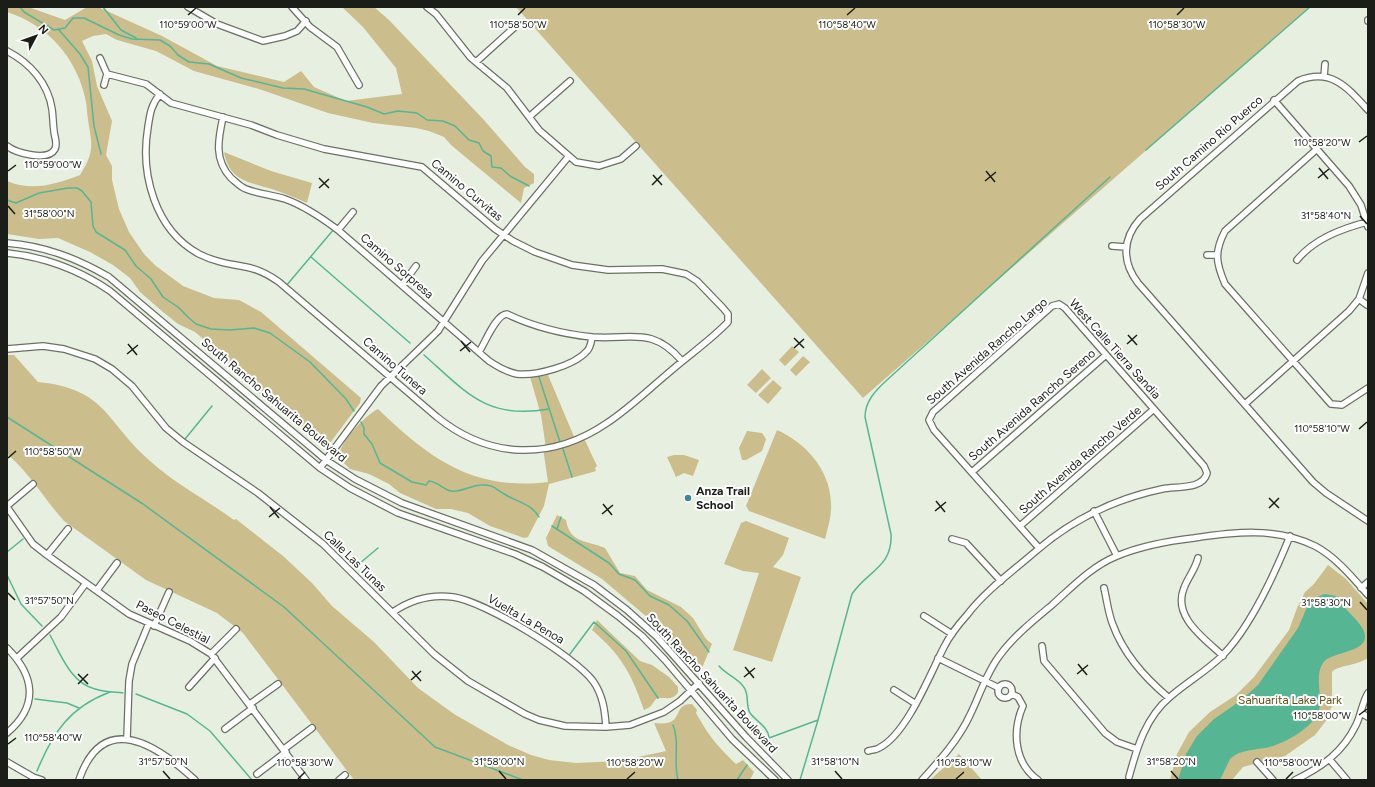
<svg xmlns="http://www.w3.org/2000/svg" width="1375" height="787" font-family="Figtree,sans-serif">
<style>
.green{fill:#cbbd8c}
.water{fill:#56b694}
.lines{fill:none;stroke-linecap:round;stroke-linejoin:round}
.stream{stroke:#56b694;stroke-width:1.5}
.minor-casing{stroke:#6a7163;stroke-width:8}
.minor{stroke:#fff;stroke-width:5.5}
.ticks{fill:none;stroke:#1b1e18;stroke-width:1.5}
.poi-dot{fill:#458398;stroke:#fff;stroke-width:1.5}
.labels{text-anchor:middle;stroke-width:4;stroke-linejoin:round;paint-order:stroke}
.street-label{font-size:12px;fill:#1b1e18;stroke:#fff}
.poi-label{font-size:12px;font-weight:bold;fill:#1b1e18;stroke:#fff;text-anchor:start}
.park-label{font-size:12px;fill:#625214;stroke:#fff}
.ticks-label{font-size:10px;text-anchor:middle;fill:#1b1e18;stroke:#fff;stroke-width:4;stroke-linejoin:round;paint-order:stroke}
</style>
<rect width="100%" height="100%" fill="#e7f0e0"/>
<path class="green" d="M7,7h21l37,13 22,-13h11l64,29 55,30 67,16 17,-11 13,16 32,14 56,-7 -6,-26 -33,-41 -21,-20h32l15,13 94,99 42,48 9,7v9l-10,5 -3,15 -70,-58 -7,-8 -15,-6 -13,-3 -43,-5 -45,-10 -69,-24 -65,-18 -38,-20 -39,-11 -11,-6 -13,2 -11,5 10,20 5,25 15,35 -6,34 6,11v14l7,29 10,23 15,22 12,12 27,20 31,12 25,2 22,12 100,86 -1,5 -30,40 -10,2 -12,-9 -11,-16 -19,-17 -21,-11 -13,-18 -49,-42 -17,-8 -15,-12 -23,-20 -10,-14 -17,-13 -23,-13 -32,-14 -19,1 -32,-5v-53c25,11 49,3 73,-6 15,-24 12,-29 8,-55 -1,-6 -1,-12 -2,-18 -8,-43 -38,-77 -79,-90z
M516,7h794l-447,391z
M224,152l47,19 41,12 -5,20c-11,-5 -23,-10 -35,-14 -23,-7 -43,-8 -48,-37z
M792,346l7,6 -14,14 -6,-6z
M7,355h7l24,27c69,7 67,39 111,78 26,24 58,40 85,60l2,-1 47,37 29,27 20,23 42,36 44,46 36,26 54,31 23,10 18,5 27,3 43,-2 47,-10 -12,-28c33,4 16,-19 38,-19l5,6 -1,3c13,23 21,33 40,51l7,-4 11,12 -4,8h-396l-111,-147 -26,-20 -71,-33 -82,-59c-20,-22 -34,-48 -57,-67z
M803,356l7,6 -14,14 -6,-6z
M762,369l9,9 -15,15 -9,-8z
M548,375l27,64 8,-3 14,30 -2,2 1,3 -3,1 -44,12 -5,22 -16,31 -4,1 -34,-12 -22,-13 -17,-4h-15l-36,-16 -11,-9 -20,-10 -19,-5 -11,-11c-1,-14 26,-43 39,-49 52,50 95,82 170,73l-5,-34h3l-5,-33 -11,-38z
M773,380l9,8 -14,16 -10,-9z
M777,430c29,13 53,40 54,73 1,12 -3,24 -6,36l-76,-28 -3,-5z
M747,431l15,2 4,6 -4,12 -16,9h-4l-3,-12z
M674,455h10l15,5 -6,16 -9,-3 -8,4 -9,-20z
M557,515l9,5c4,24 21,20 39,28l15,25 15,3 12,14 34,17 12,11 13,21 6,5 -10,24h-7l-41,-45 -52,-44 -54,-33 -2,-8z
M746,521l43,17 -6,17 -10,12 28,10 -29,85 -39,-12 26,-77 -16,-2 -19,-7 17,-41z
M1328,565l18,14 22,25v54c-10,7 -32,8 -36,14v34l-6,15 -11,14 -30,21 -42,11 -11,13h-62l7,-26 12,-22 21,-20 26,-17 18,-18 35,-47 8,-22 8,-16 9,-8z
M597,620l43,41 12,4 17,12 9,10v5c-5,10 -13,4 -22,7l-6,8 -6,3c-13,-37 -22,-54 -52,-80z
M959,754l23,26h-52z"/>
<path class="water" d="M1325,594l11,2 4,3 -1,2c7,9 18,18 24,28 12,25 -32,21 -40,34 -8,12 -2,28 -3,42 -2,20 -30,35 -47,41 -12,4 -27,3 -38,9l-5,4 -10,21h-42l8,-26 11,-18 17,-17 26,-18 18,-16 40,-57 9,-21 10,-10z"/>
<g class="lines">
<path class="stream" d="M20,7l4,5 30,18 11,-2 8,-10h11l35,17 13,4 28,1 10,6 8,9 11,7 20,2 32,14 42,10 21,1 63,18 17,7 14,-3 19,2 10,7 16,1 12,5 14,14 10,3 4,8 8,5 1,11 9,1 9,8 19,10
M103,7l18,23 15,8
M59,30l21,24 8,13 6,59 7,28
M1146,150l164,-143
M7,200l9,3 23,-10 29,-5h9l5,3 9,11 2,24 3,6 29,18 11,16 15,13 12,18 15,10 11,11 7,6 15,5 19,1 24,-2 16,5 40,29 36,37 8,12
M311,257l99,86
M286,286l48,-57
M424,355c43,38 63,65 125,54
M538,374l22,68
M7,417l136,87 141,103 151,140 88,33
M361,422l3,6v6l8,10 8,19 32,19 14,3 3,-4c9,1 14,8 22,10 9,2 21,-6 30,-6 13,-1 15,5 25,10 11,7 26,9 33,22
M185,439l27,-33
M562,446l10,31
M552,526l57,37 10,11 16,6 15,16 19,9 18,16 22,31
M557,529l4,-12
M7,552l16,-13
M354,568l24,-20
M7,575l14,29 21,22
M50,635c11,20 21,48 45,54 9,3 19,3 28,4
M570,654l24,-32 32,29 32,47
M719,666c8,9 18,12 24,20 7,8 2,18 7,27 6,8 18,14 19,24
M136,694l51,20 23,17 42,49
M35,699l32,4 12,5
M673,725c7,16 0,37 5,55
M763,742l6,-4 49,-18 34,-126c15,-23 41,-27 39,-60l-26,-117c0,-16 11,-27 22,-37l223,-203
M37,771c16,-39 33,-64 73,-79
M737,780l10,-15
M800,780l18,-60"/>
<g class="minor-casing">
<path id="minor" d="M188,7l29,17 46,17 22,-5 12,-5 9,-10
M292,7l18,20 27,20 22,38
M427,7l9,7 35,44 36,30 32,42 37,32 23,4 22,-7 15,-13
M1368,21v-1
M7,51c23,12 41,32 45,58 1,7 1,15 2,22 0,5 4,12 1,18 -7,13 -39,4 -48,-3
M100,58l7,16 -3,11
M476,62l41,-37
M107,74l39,10 25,19 80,22 26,10 47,14 98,18 73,62 18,12 22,11 37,13 36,5 54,-1 24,5 11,7 26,27 5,6v8c-18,19 -42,35 -62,53 -19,16 -38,34 -59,48 -56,38 -118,36 -170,-6l-158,-135c-10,-7 -21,-13 -33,-15 -17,-3 -31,-5 -47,-13 -44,-24 -59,-80 -51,-127 2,-13 3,-22 12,-33
M1324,77l1,-13
M1274,100l75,86 12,19 7,22
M1368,110c-20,-22 -37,-43 -70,-29l-158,138c-18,20 -18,43 -2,64l175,199 13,11 42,28
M223,117c-5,23 -9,43 8,61 5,4 9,9 15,11 13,5 27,6 39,10 20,7 37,19 53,31l151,131c9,6 17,11 28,13 19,2 57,-8 70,-23 4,-4 4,-9 5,-14
M529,117l41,-36
M1317,149l-92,82c-11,21 -9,32 0,53l106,120 11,1 26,-17
M338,230l15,-18
M7,243c38,3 69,15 102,34l217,183 29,19 47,24 130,47 62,35 33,25 30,27 89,100 42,43
M1112,246l14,1
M7,253c38,4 71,16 103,38l210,177 30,20 48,25 117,41 28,13 41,24 34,25 24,20 23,24 67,79 43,41
M1207,255h10
M1297,260c17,-21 44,-31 70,-38
M402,285l14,-19
M1359,299l8,6
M7,349l36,-3 21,3 31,10 17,10 20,17 34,42 17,14 75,51 65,51 111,110 34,27 57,33 14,6 26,6 41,1 24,-2 34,-13 16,-11 19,-18
M479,352c6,-9 17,-38 28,-38 25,12 57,20 85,23 40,3 60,-11 90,24
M1245,404l104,-93 10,-12 9,-26
M320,468l61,-82 57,-55 44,-70 87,-105
M972,472l134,-117
M7,506l26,-22
M7,507l26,37 14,11 82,59 61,27 21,13 95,126
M1094,511l23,45
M1020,526l134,-117
M952,539l14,4 35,38
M47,555l21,-26
M1198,558c-3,12 -10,19 -14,30 -12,29 21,51 39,68
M1104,588c3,12 4,25 9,37 11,30 32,53 56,73
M1361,588l7,-6
M97,590l20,-27
M393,612c19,-13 38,-18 60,-15 31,4 121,59 140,84 10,14 12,30 13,46
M924,616l28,18
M154,626l15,-34
M1042,646l2,15 61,72 12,9 20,7
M7,648c28,28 32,58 0,85
M211,654l25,-25
M17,658l44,-41 25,-34
M938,658l61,30
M998 691a7 7 0 1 1 14 0a7 7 0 1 1-14 0Z
M189,687l26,-29
M894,690l22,14
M1012,694l6,3 5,9c-11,25 -9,57 15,74
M250,704l28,-20
M1361,713l7,4
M225,729l28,-21
M127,738l2,-57 3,-17 17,-41
M284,749l28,-21
M868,751c3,-1 8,-1 11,-3 28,-14 51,-74 65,-101 6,-12 14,-22 23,-32 19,-25 46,-44 69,-64 37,-32 78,-52 126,-62 15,-3 41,1 45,-16l-3,-7 -139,-158 -6,-4 -7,2 -119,106 -4,8 5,10 105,118
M1330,760l17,20
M7,762l26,15 9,3
M1257,762l16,18
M257,774l29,-22
M1129,777c8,-30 17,-60 41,-80 17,-15 37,-26 53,-42 27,-28 52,-82 67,-119
M79,780c24,-71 78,-35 116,0
M339,780l6,-5
M922,780c18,-20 37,-41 48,-65 10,-20 16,-42 30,-60 14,-19 34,-35 52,-50 20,-18 40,-39 65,-49 24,-10 51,-15 77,-18 41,-6 82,-11 121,8 21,11 38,32 53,49
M1295,780c27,-13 48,-28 61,-55 5,-10 6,-22 12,-32"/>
</g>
<use href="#minor" class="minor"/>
</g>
<path class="ticks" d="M188,15l8,-7M518,15l7,-7M847,15l8,-7M1177,15l7,-7M1359,142l8,-6M1319,168l9,11M8,171l8,-6M986,171l9,11M653,175l9,10M319,178l10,10M1318,178l11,-9M985,181l11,-9M652,185l10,-10M319,188l10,-9M8,206l7,8M1360,216l7,8M1128,335l9,10M794,338l10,10M461,341l9,11M128,344l9,11M1127,344l10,-9M794,348l10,-9M460,351l11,-9M127,354l11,-9M1359,429l8,-7M8,458l8,-7M1269,498l10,10M936,501l9,11M603,504l9,11M270,507l9,11M1269,508l10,-10M935,511l11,-9M602,514l11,-9M269,517l11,-9M8,593l7,7M1360,602l7,8M1078,664l9,11M745,667l9,11M412,671l9,10M78,674l10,10M1077,674l11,-9M744,677l11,-9M411,680l10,-9M78,684l10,-10M1359,715l8,-6M8,744l8,-6M163,771l7,8M499,771l7,8M835,771l7,8M1171,771l7,8M298,779l7,-7M627,779l8,-7M956,779l8,-7M1286,779l7,-7"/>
<circle class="poi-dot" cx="688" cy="498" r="4"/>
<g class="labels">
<g class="street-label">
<text transform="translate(1209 143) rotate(-41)" y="4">South Camino Rio Puerco</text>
<text transform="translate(467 190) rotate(40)" y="4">Camino Curvitas</text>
<text transform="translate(397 266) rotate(41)" y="4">Camino Sorpresa</text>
<text transform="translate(1115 349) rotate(48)" y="4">West Calle Tierra Sandia</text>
<text transform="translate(987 351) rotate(-41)" y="4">South Avenida Rancho Largo</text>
<text transform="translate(395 366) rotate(41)" y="4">Camino Tunera</text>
<text transform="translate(274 400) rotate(40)" y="4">South Rancho Sahuarita Boulevard</text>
<text transform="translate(1032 405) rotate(-41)" y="4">South Avenida Rancho Sereno</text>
<text transform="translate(1080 460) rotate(-41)" y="4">South Avenida Rancho Verde</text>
<text transform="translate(355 561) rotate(44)" y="4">Calle Las Tunas</text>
<text transform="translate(526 619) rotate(30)" y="4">Vuelta La Penoa</text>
<text transform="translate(173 622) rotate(27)" y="4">Paseo Celestial</text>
<text transform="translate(712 683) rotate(47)" y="4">South Rancho Sahuarita Boulevard</text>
</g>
<g class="poi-label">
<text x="696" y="495">Anza Trail<tspan x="696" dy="14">School</tspan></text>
</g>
<g class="park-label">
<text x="1290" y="704">Sahuarita Lake Park</text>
</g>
</g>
<g class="ticks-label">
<text x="188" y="28">110°59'00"W</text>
<text x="518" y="28">110°58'50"W</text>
<text x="847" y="28">110°58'40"W</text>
<text x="1177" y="28">110°58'30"W</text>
<text x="1322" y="146">110°58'20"W</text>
<text x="53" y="168">110°59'00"W</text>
<text x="49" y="217">31°58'00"N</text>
<text x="1326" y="219">31°58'40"N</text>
<text x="1322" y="432">110°58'10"W</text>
<text x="53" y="455">110°58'50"W</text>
<text x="49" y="604">31°57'50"N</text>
<text x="1326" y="606">31°58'30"N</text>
<text x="1322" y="719">110°58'00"W</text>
<text x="53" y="741">110°58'40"W</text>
<text x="163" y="765">31°57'50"N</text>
<text x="499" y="765">31°58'00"N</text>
<text x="835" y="765">31°58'10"N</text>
<text x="1171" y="765">31°58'20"N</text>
<text x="305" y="766">110°58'30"W</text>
<text x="635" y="766">110°58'20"W</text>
<text x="964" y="766">110°58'10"W</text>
<text x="1293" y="766">110°58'00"W</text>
</g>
<rect width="1375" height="787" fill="none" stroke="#1b1e18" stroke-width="16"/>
<g transform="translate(36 36) rotate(49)" stroke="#ffffff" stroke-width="3" paint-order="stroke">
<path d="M0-3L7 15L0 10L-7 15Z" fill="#1b1e18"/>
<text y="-6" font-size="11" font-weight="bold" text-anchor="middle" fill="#1b1e18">N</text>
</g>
</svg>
